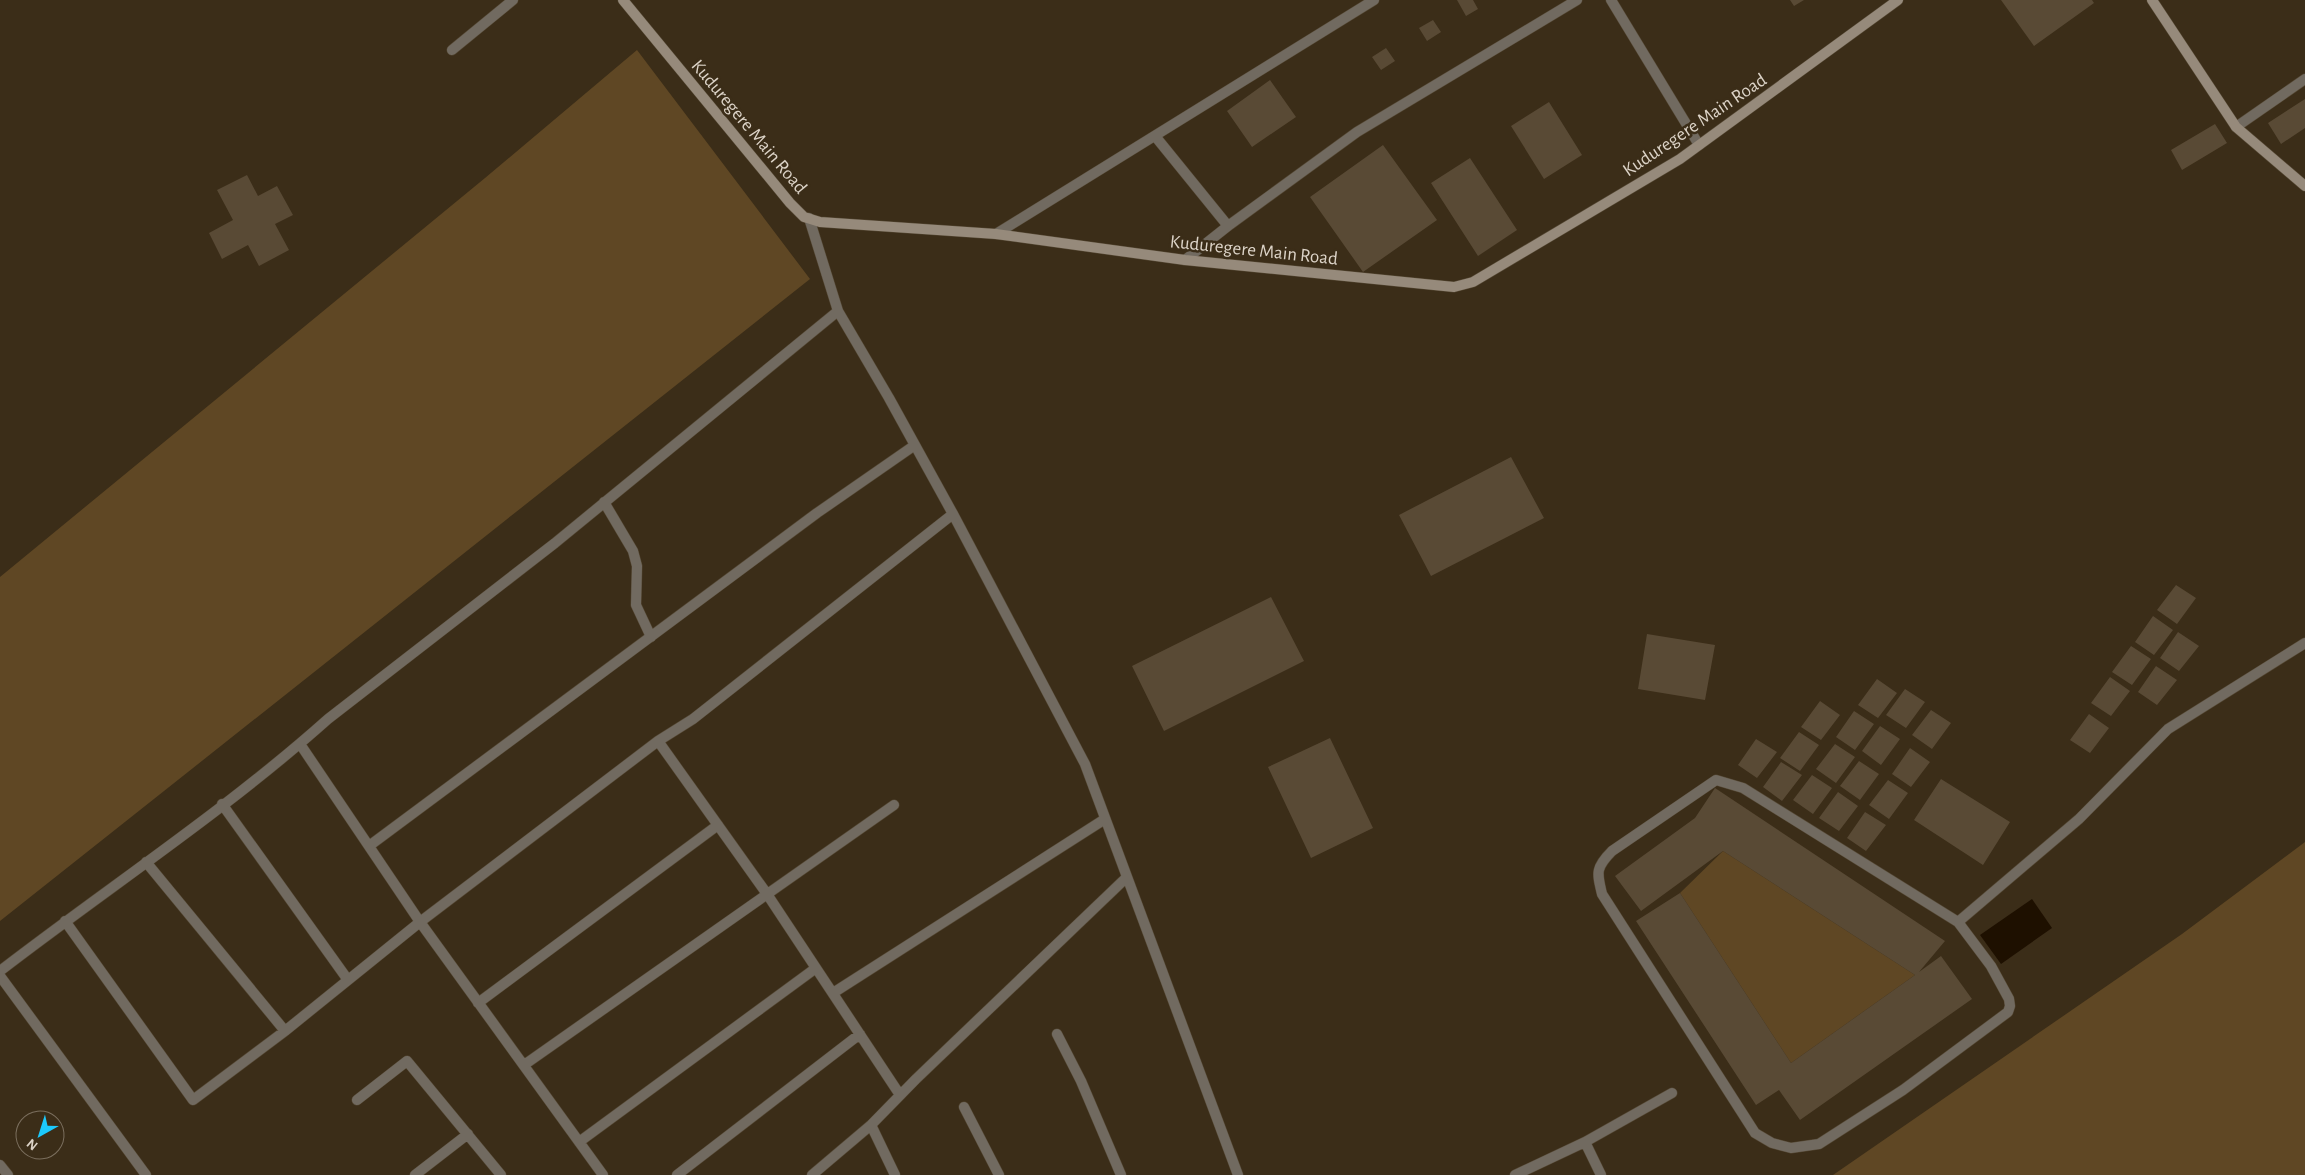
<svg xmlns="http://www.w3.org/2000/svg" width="2305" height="1175" font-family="'Alegreya Sans',sans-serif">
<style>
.green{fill:#5f4724}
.water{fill:#1e1000}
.building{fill:#594a35}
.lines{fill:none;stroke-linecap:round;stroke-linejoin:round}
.lane-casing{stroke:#554834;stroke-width:11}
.street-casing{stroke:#554834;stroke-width:11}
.secondary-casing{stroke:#554834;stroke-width:11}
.lane{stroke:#716a60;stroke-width:10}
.street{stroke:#716a60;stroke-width:10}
.secondary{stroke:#968a7b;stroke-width:10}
.labels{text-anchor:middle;stroke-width:5;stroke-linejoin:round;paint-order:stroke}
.street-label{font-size:19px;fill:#dcd3c7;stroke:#3b2d18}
</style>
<rect width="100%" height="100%" fill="#3b2d18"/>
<path class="green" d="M637,50l173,229 -810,642v-344l485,-399z
M2305,842v333h-472l349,-241z
M1723,851l192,124 -124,88 -111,-170z"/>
<path class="water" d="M2032,899l20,29 -51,36 -21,-29z"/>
<path class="building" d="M1457,0h16l5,9 -12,7z
M1790,0h14l-10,6z
M2001,0h91l2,3 -60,43z
M1433,20l8,12 -14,9 -8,-13z
M1386,48l9,13 -14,9 -9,-13z
M1270,80l26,37 -44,30 -25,-36z
M2305,99v29l-24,16 -13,-21z
M1549,102l33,53 -38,24 -33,-53z
M2215,124l12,19 -45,27 -11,-20z
M1383,145l54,75 -74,52 -53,-75z
M1470,158l47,72 -39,26 -47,-73z
M247,175l11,21 19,-10 16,29 -18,9 14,26 -30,16 -11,-21 -26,14 -13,-26 24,-13 -16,-30z
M1511,457l33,61 -113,58 -32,-61z
M2176,585l20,13 -19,26 -20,-14z
M1271,597l33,64 -140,70 -32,-65z
M2153,616l20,14 -19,25 -19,-13z
M2178,632l21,14 -20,25 -19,-13z
M1647,634l68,11 -10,55 -67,-11z
M2131,646l20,13 -19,26 -20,-13z
M2156,666l21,14 -20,25 -19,-13z
M2110,677l20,14 -19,25 -20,-13z
M1877,679l20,14 -19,25 -20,-13z
M1905,689l20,13 -19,26 -20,-13z
M1820,701l20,14 -19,25 -20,-13z
M1931,710l20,13 -19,26 -20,-14z
M1854,711l20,13 -19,26 -19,-13z
M2089,714l20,14 -19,25 -20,-13z
M1880,726l20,13 -19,26 -19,-14z
M1799,732l20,13 -19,26 -20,-13z
M1330,738l43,90 -62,30 -43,-91z
M1756,739l21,13 -20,26 -19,-13z
M1835,744l20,13 -19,26 -20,-14z
M1910,748l20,14 -19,25 -19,-13z
M1859,761l20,13 -19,26 -20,-14z
M1781,762l21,13 -20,26 -19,-14z
M1812,775l20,13 -19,26 -20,-14z
M1941,779l69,43 -27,43 -69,-45z
M1888,780l20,13 -19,26 -20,-14z
M1715,788l230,153 -26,31 22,-16 31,43 -172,121 -21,-30 -23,15 -120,-184 44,-28 111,170 124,-88 -192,-124 -82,60 -26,-35 80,-58z
M1838,792l20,14 -19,25 -20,-13z
M1865,812l21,13 -20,26 -19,-13z"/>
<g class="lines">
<g class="lane-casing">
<path id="lane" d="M1716,780l27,8 215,134 33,44 18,33 1,7 -2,6 -105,78 -84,54 -28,4 -19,-5 -17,-10 -153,-239c-5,-21 -7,-26 10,-43z
M1958,922l121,-103 89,-90 137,-86"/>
</g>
<g class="street-casing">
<path id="street" d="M1611,0l88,145
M452,50l61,-50
M2236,127l69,-48
M1155,136l73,90
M809,218l29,93 51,87 64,116 132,250 153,411
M996,234l378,-234
M1185,260l43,-34 129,-94 220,-132
M604,502l29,49 4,15 -1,39 15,32
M658,741l109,153 133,201
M300,744l120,178 183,253
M222,804l126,176
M369,846l448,-333 98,-68
M146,862l139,169
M65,921l128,179 92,-69 135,-109 238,-181 35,-22 260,-205
M0,971c109,-84 225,-160 328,-252l227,-176 283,-232
M0,976l146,199
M833,993l272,-174
M478,1003l240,-178
M1057,1034l24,47 40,94
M524,1065l370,-260
M357,1100l50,-39 94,114
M964,1107l35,68
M871,1125l24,50
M579,1142l237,-174
M1585,1142l16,33
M0,1165l8,10
M415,1175l53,-41
M677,1175l183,-141
M812,1175l59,-50 45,-46 211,-202
M1515,1175l70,-33 87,-49"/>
</g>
<g class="secondary-casing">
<path id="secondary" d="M623,0l167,203 14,14 16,5 176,12 189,26 269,27 19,-5 207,-123 218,-159
M2152,0l84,127 69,59"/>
</g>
<use href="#lane" class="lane"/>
<use href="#street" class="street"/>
<use href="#secondary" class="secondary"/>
</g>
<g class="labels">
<g class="street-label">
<text transform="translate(1694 124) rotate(-34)" y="7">Kuduregere Main Road</text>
<text transform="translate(750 126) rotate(50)" y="7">Kuduregere Main Road</text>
<text transform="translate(1254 249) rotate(6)" y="7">Kuduregere Main Road</text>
</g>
</g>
<g transform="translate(40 1135) rotate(219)"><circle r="24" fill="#3b2d18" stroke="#7b6f5e"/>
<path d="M0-4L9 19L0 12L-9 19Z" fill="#1cc9fc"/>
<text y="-8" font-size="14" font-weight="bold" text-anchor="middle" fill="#dcd3c7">N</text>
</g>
</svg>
